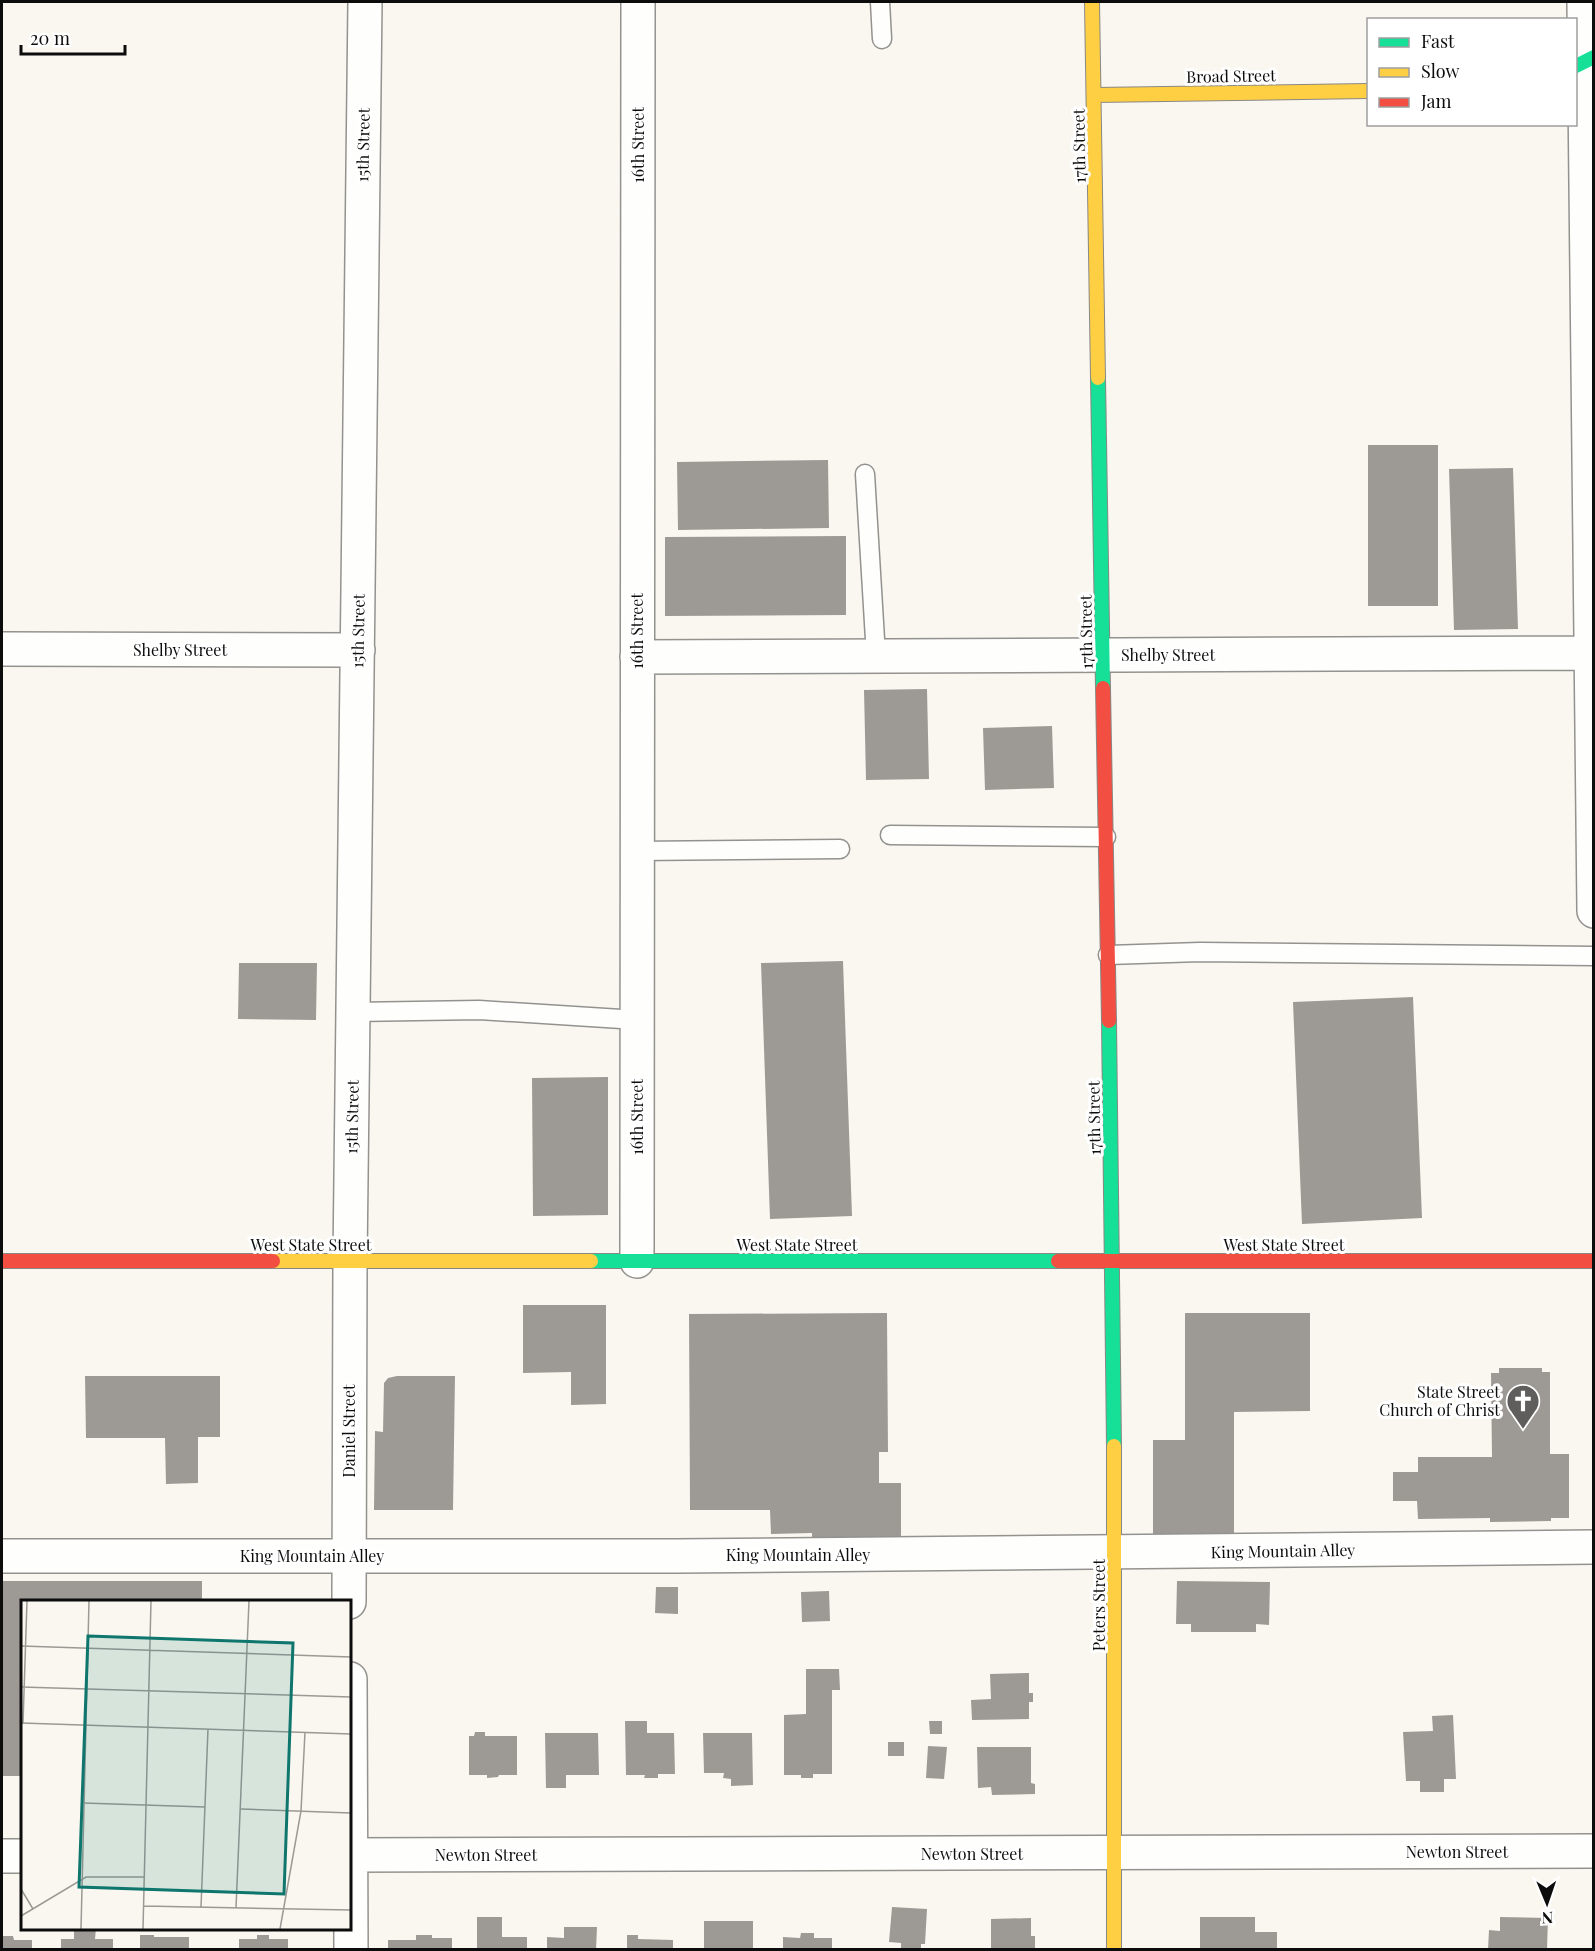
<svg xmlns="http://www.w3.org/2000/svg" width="1595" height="1951" font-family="'Playfair Display',serif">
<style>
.building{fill:#9d9a96}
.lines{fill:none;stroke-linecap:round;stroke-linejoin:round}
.lane-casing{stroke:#93928f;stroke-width:21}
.street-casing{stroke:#93928f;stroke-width:36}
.fast-casing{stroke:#8a8885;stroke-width:16}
.slow-casing{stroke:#8a8885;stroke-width:16}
.jam-casing{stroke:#8a8885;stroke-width:16}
.lane{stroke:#fefefd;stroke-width:18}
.street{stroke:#fefefd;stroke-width:33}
.fast{stroke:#16e098;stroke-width:14}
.slow{stroke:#ffcf43;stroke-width:14}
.jam{stroke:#f24e42;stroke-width:14}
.labels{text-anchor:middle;stroke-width:6;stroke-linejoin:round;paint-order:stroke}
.street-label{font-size:16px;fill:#0c0c0c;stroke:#fff}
.poi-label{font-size:16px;fill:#0c0c0c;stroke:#fff;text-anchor:end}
.inset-road{fill:none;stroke:#9b9995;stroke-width:1.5}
.view{fill:#0f766e;fill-opacity:0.15;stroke:#0f766e;stroke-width:3}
.inset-edge{fill:none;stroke:#0c0c0c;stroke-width:3}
</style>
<rect width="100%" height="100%" fill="#faf7f0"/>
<path class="building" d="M1368,445h70v161h-70z
M828,460l1,68 -151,2 -1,-68z
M1513,468l5,161 -64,1 -5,-161z
M846,536v79l-181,1v-79z
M927,689l2,90 -63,1 -2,-90z
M1052,726l2,62 -69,2 -2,-62z
M843,961l9,255 -82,3 -9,-256z
M239,963h78l-1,57 -78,-1z
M1413,997l9,221 -120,6 -9,-222z
M608,1077v138l-75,1 -1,-138z
M523,1305h83v99l-35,1v-33l-48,1z
M887,1313l1,139h-9v31h22v64h-89v-14l-41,1 -1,-24h-80l-1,-196z
M1185,1313h125v98l-76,1v137h-81v-109h32z
M1499,1368h43v4h8v82h19v64h-18v3l-61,1v-4l-72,1 -1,-18h-24v-29h25v-15h74l-1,-84h8z
M85,1376h135v61h-22v46l-32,1 -1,-46h-79z
M397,1376h58l-2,134h-79l1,-79 8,1 1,-49 4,-5z
M2,1581h200v21h-180v174h-20z
M1177,1581l93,1 -1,43 -13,-1v8h-65v-8h-15z
M656,1587h22v27l-23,-1z
M829,1591l1,30 -28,1 -1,-30z
M806,1669h33l1,21h-8v84h-19v4h-12v-3h-17v-60l22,-1z
M1029,1673v20h4v9h-4v17l-57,1 -1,-20 20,-1 -1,-25z
M1453,1715l3,64h-12v13h-24v-11h-14l-3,-49 30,-1 -1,-15z
M625,1721h22v12h27l1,41h-17v4h-14l1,-3h-19z
M929,1721h13v13h-12z
M475,1732h10v4h32v39h-18l-1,2 -11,1v-3h-18v-39h5z
M545,1733h53l1,42h-33v13h-20z
M703,1733h49l1,52 -22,1v-7l-8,-1 1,-5h-20z
M888,1742h16v14h-16z
M928,1746l19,1 -3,32 -18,-1z
M977,1747h54v36l4,1v10l-43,1 -1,-8 -13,1z
M892,1907l35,2 -2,35h-4v6h-20v-7l-12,-1z
M477,1917h25v20h25v13h-50z
M1200,1917h55v15h22v18h-77z
M1500,1917l48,1 -1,32h-59l1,-20 11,1z
M1031,1918v18h4v13l-44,1v-31z
M704,1921h49v29h-49z
M564,1927h33l-1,23h-49v-13l17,1z
M74,1928h22l-1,11h18v11h-52v-11h13z
M801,1933h13v5h18v12h-49v-13l17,1z
M140,1935h14v2h35v13h-49z
M257,1935h12v4h19v11h-49v-11h18z
M416,1935h16v3h20v12h-64v-10h28z
M627,1935h11v4l35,1v10h-46z
M2,1936h11l1,4h18v10h-30z"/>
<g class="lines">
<g class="lane-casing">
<path id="lane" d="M880,2l2,37
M865,474l11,182
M890,835l216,2
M637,851l203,-2
M1108,955l92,-3 394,4
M353,1012l126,-2 158,10"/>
</g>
<g class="street-casing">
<path id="street" d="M1584,2l10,909
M2,649l356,1
M637,657l953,-4
M637,1261l1,-1259
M2,1556h675l917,-9
M349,1602l1,-341 15,-1259
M350,1679l1,271
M350,1855l1244,-4
M2,1856h20"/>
</g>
<g class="fast-casing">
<path id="fast" d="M1576,66l18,-9
M1098,378l5,310
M1109,1021l5,425
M591,1261h467"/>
</g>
<g class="slow-casing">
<path id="slow" d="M1092,2l6,376
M1094,95l274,-4
M273,1261h318
M1114,1950v-504"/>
</g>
<g class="jam-casing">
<path id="jam" d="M1103,688l6,333
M2,1261h271
M1058,1261h536"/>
</g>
<use href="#lane" class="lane"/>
<use href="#street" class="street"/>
<use href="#fast" class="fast"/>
<use href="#slow" class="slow"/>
<use href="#jam" class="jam"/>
</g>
<defs>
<g id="church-pin" transform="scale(1.725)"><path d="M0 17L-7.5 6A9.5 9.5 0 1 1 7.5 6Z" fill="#5f5e5c" stroke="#fff"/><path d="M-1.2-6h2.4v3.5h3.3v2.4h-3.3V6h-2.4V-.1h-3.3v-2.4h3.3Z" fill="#fff"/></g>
</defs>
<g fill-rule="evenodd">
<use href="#church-pin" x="1523" y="1401"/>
</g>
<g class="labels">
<g class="street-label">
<text transform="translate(1231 76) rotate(-1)" y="6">Broad Street</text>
<text transform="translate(363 145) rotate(-89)" y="6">15th Street</text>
<text transform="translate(638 145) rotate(-90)" y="6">16th Street</text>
<text transform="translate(1079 146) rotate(-91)" y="6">17th Street</text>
<text transform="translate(358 631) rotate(-89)" y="6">15th Street</text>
<text transform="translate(637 631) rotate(-90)" y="6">16th Street</text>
<text transform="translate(1086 632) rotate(-91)" y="6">17th Street</text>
<text x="180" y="656">Shelby Street</text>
<text x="1168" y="661">Shelby Street</text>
<text transform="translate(352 1117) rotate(-89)" y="6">15th Street</text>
<text transform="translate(637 1117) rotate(-90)" y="6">16th Street</text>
<text transform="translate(1094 1118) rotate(-91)" y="6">17th Street</text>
<text x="311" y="1251">West State Street</text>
<text x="797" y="1251">West State Street</text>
<text x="1284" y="1251">West State Street</text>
<text transform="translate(349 1431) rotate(-90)" y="6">Daniel Street</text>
<text transform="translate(1283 1551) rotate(-1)" y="6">King Mountain Alley</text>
<text x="798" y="1561">King Mountain Alley</text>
<text x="312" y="1562">King Mountain Alley</text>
<text transform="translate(1099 1605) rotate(-90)" y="6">Peters Street</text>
<text x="1457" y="1858">Newton Street</text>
<text x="972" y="1860">Newton Street</text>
<text x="486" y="1861">Newton Street</text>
</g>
<g class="poi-label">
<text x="1500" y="1398">State Street<tspan x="1500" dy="18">Church of Christ</tspan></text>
</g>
</g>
<g transform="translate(21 1600)">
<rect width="330" height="330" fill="#faf7f0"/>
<path class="inset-road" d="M0,46l330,11M0,87l330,10M0,123l330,11M2,123l4,-122M62,203l122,4M220,209l110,4M0,289l12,20M123,306l207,4M180,307l7,-178M215,308l13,-307M0,316l65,-39h58M60,329l8,-328M122,329l8,-328M259,329l21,-118 4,-79"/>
<path class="view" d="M67,36l205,7 -9,251 -205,-7z"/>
<rect width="330" height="330" class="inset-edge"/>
</g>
<rect width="1595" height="1951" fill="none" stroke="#0c0c0c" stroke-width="6"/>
<rect x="1367" y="18" width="210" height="108" fill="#ffffff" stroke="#9e9e9e" stroke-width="1.5"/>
<rect x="1379" y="38" width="30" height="9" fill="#16e098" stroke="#9e9e9e" stroke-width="1.5"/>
<text x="1421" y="48" font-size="18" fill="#0c0c0c">Fast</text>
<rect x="1379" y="68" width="30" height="9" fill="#ffcf43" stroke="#9e9e9e" stroke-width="1.5"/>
<text x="1421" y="78" font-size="18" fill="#0c0c0c">Slow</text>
<rect x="1379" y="98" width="30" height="9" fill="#f24e42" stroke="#9e9e9e" stroke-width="1.5"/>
<text x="1421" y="108" font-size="18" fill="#0c0c0c">Jam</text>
<g transform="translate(1547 1903) rotate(178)" stroke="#ffffff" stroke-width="4.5" paint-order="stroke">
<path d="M0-4.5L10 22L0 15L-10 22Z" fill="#0c0c0c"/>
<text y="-9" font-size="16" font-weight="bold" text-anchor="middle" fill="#0c0c0c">N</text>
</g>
<path d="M21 45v9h104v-9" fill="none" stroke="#0c0c0c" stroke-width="3"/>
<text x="30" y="45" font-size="18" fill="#0c0c0c" stroke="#ffffff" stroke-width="4.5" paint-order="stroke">20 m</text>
</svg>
